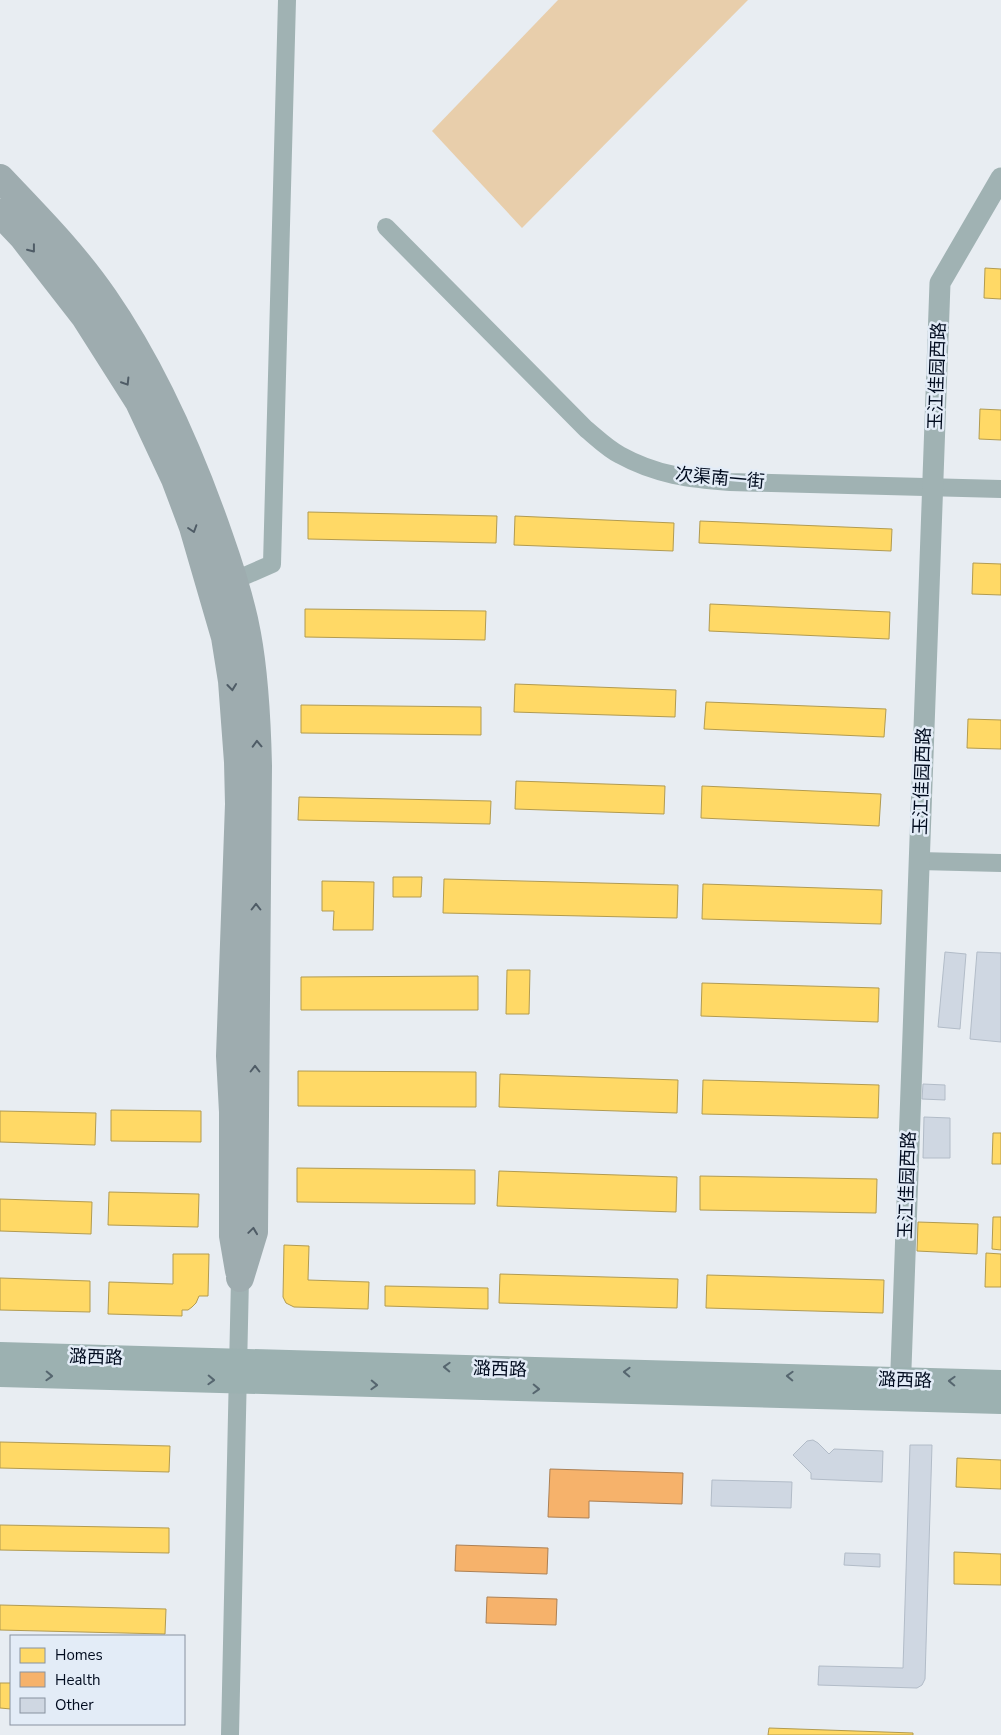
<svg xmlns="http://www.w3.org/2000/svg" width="1001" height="1735" font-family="'Nunito Sans','Noto Sans SC',sans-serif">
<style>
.green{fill:#e8ceab}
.homes{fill:#ffd966;stroke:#b29b50}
.health{fill:#f6b26b;stroke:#ac8054}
.building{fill:#cfd7e2;stroke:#b2bcc8}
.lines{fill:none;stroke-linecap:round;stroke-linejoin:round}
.minor{stroke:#a0b2b3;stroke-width:18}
.tertiary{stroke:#a0b2b3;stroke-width:21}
.secondary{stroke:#9cb1b1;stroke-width:24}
.primary{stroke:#9eacaf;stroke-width:28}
.oneway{stroke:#4f5c66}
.oneway2{stroke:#56666f}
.labels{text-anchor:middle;stroke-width:5;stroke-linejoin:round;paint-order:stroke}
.street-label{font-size:18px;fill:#000b1e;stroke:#e3ecf7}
</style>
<rect width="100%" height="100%" fill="#e8edf2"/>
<path class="green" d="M558,0h190l-226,228 -90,-97z"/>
<path class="homes" d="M985,268l16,1v30l-17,-1z
M980,409l21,1v30l-22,-1z
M308,512l189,4 -1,27 -188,-4z
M515,516l159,7 -1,28 -159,-6z
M700,521l192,8 -1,22 -192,-8z
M973,563l28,1v31l-29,-1z
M710,604l180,8 -1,27 -180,-8z
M305,609l181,2 -1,29 -180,-3z
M515,684l161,6 -1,27 -161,-5z
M706,702l180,7 -2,28 -180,-8z
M301,705l180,2v28l-180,-2z
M968,719l33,1v29l-34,-1z
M516,781l149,5 -1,28 -149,-5z
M702,786l179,8 -2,32 -178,-8z
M299,797l192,4 -1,23 -192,-4z
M393,877h29l-1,20h-28z
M444,879l234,6 -1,33 -234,-5z
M322,881l52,1 -1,48h-40l1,-19h-12z
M703,884l179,6 -1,34 -179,-5z
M507,970h23l-1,44h-23z
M478,976v34h-177v-33z
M702,983l177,5 -1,34 -177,-6z
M298,1071l178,1v35l-178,-1z
M500,1074l178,6 -1,33 -178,-6z
M703,1080l176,5 -1,33 -176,-4z
M111,1110l90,1v31l-90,-1z
M0,1111l96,2 -1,32 -95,-3z
M993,1133h8v31h-9z
M297,1168l178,2v34l-178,-2z
M499,1171l178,6 -1,35 -179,-6z
M700,1176l177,3 -1,34 -176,-3z
M109,1192l90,2 -1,33 -90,-2z
M0,1199l92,3 -1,32 -91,-3z
M993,1217h8v33l-9,-1z
M918,1222l60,2 -1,30 -60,-3z
M284,1245l25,1 -1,34 61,2 -1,27 -74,-2 -8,-4 -3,-6z
M986,1253l15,1v33h-16z
M173,1254h36l-1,42h-9l-3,7 -4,4 -4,3h-6v6l-74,-2 1,-32 64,2z
M500,1274l178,5 -1,29 -178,-5z
M707,1275l177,5 -1,33 -177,-5z
M0,1278l90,3v31l-90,-2z
M385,1286l103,2v21l-103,-3z
M0,1442l170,4 -1,26 -169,-4z
M957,1458l44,2v29l-45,-2z
M0,1525l169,3v25l-169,-3z
M954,1552l47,2v31l-47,-1z
M0,1605l166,4 -1,25 -165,-4z
M0,1683h11v26l-11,-1z
M769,1728l144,5v2h-145z"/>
<path class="health" d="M550,1469l133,4 -1,31 -93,-3v17l-41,-1z
M456,1545l92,3 -1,26 -92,-3z
M487,1597l70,2 -1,26 -70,-2z"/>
<path class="building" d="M945,952l21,2 -6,75 -22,-2z
M977,952l24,1v89l-31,-3z
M923,1084l22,1v15l-23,-1z
M924,1117l26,1v40h-27z
M813,1440l5,3 11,11 5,-5 49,2 -1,31 -71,-3v-6l-18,-18 14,-14z
M910,1445h22l-7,234 -3,6 -5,3 -99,-3 1,-19 84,2z
M712,1480l80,2 -1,26 -80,-2z
M845,1553l35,1v13l-36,-2z"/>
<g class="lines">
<path class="minor" d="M386,227l200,202c11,9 22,20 34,26 36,20 70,24 110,27l271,7
M233,581l39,-17 15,-564
M919,861l82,2
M230,1735l10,-457"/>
<path class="tertiary" d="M900,1396l40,-1113 61,-105"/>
<path class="secondary" d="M0,1354l1001,28
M0,1375l1001,27"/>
<path class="primary" d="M0,178c36,38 74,76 104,120 50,72 86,155 115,238 11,31 22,65 28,98 8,43 10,88 11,132l-4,466 -14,46
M0,213l22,23 63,81 54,85 36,77 18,48 32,110 7,44 6,81 1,42 -9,252 3,56v124l6,35"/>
</g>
<defs><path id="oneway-chevron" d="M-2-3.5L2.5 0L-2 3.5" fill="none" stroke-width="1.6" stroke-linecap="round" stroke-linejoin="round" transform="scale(1.25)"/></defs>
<g class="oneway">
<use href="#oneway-chevron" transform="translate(32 249) rotate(52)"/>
<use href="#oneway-chevron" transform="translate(126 382) rotate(58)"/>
<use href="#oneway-chevron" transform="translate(193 529) rotate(72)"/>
<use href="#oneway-chevron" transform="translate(232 687) rotate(84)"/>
<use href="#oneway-chevron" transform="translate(257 744) rotate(-92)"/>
<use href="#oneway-chevron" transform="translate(256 907) rotate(-90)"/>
<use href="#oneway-chevron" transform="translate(255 1069) rotate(-90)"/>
<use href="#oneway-chevron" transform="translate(253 1231) rotate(-82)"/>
</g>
<g class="oneway2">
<use href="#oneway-chevron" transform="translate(447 1367) rotate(-178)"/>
<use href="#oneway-chevron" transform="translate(627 1372) rotate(-178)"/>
<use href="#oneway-chevron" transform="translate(49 1376) rotate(2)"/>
<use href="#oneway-chevron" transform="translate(790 1376) rotate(-178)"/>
<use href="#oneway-chevron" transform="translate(211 1380) rotate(2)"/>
<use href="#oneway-chevron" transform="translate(952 1381) rotate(-178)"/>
<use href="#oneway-chevron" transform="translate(374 1385) rotate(2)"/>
<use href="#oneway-chevron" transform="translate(536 1389) rotate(2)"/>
</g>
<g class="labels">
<g class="street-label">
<text transform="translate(937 376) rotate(-88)" y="6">玉江佳园西路</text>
<text transform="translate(720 478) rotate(5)" y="6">次渠南一街</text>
<text transform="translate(922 781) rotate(-88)" y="6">玉江佳园西路</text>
<text transform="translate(907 1185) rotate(-88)" y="6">玉江佳园西路</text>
<text transform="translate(96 1357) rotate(2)" y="6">潞西路</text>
<text transform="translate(500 1369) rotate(2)" y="6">潞西路</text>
<text transform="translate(905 1380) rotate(2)" y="6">潞西路</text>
</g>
</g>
<rect x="10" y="1635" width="175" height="90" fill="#e3ecf7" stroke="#8892a0"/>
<rect x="20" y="1648" width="25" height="15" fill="#ffd966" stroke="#8892a0"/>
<text x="55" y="1660" font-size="15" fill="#000b1e">Homes</text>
<rect x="20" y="1672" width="25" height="15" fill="#f6b26b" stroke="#8892a0"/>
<text x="55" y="1685" font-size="15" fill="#000b1e">Health</text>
<rect x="20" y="1698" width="25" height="15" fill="#cfd7e2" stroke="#8892a0"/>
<text x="55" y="1710" font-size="15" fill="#000b1e">Other</text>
</svg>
